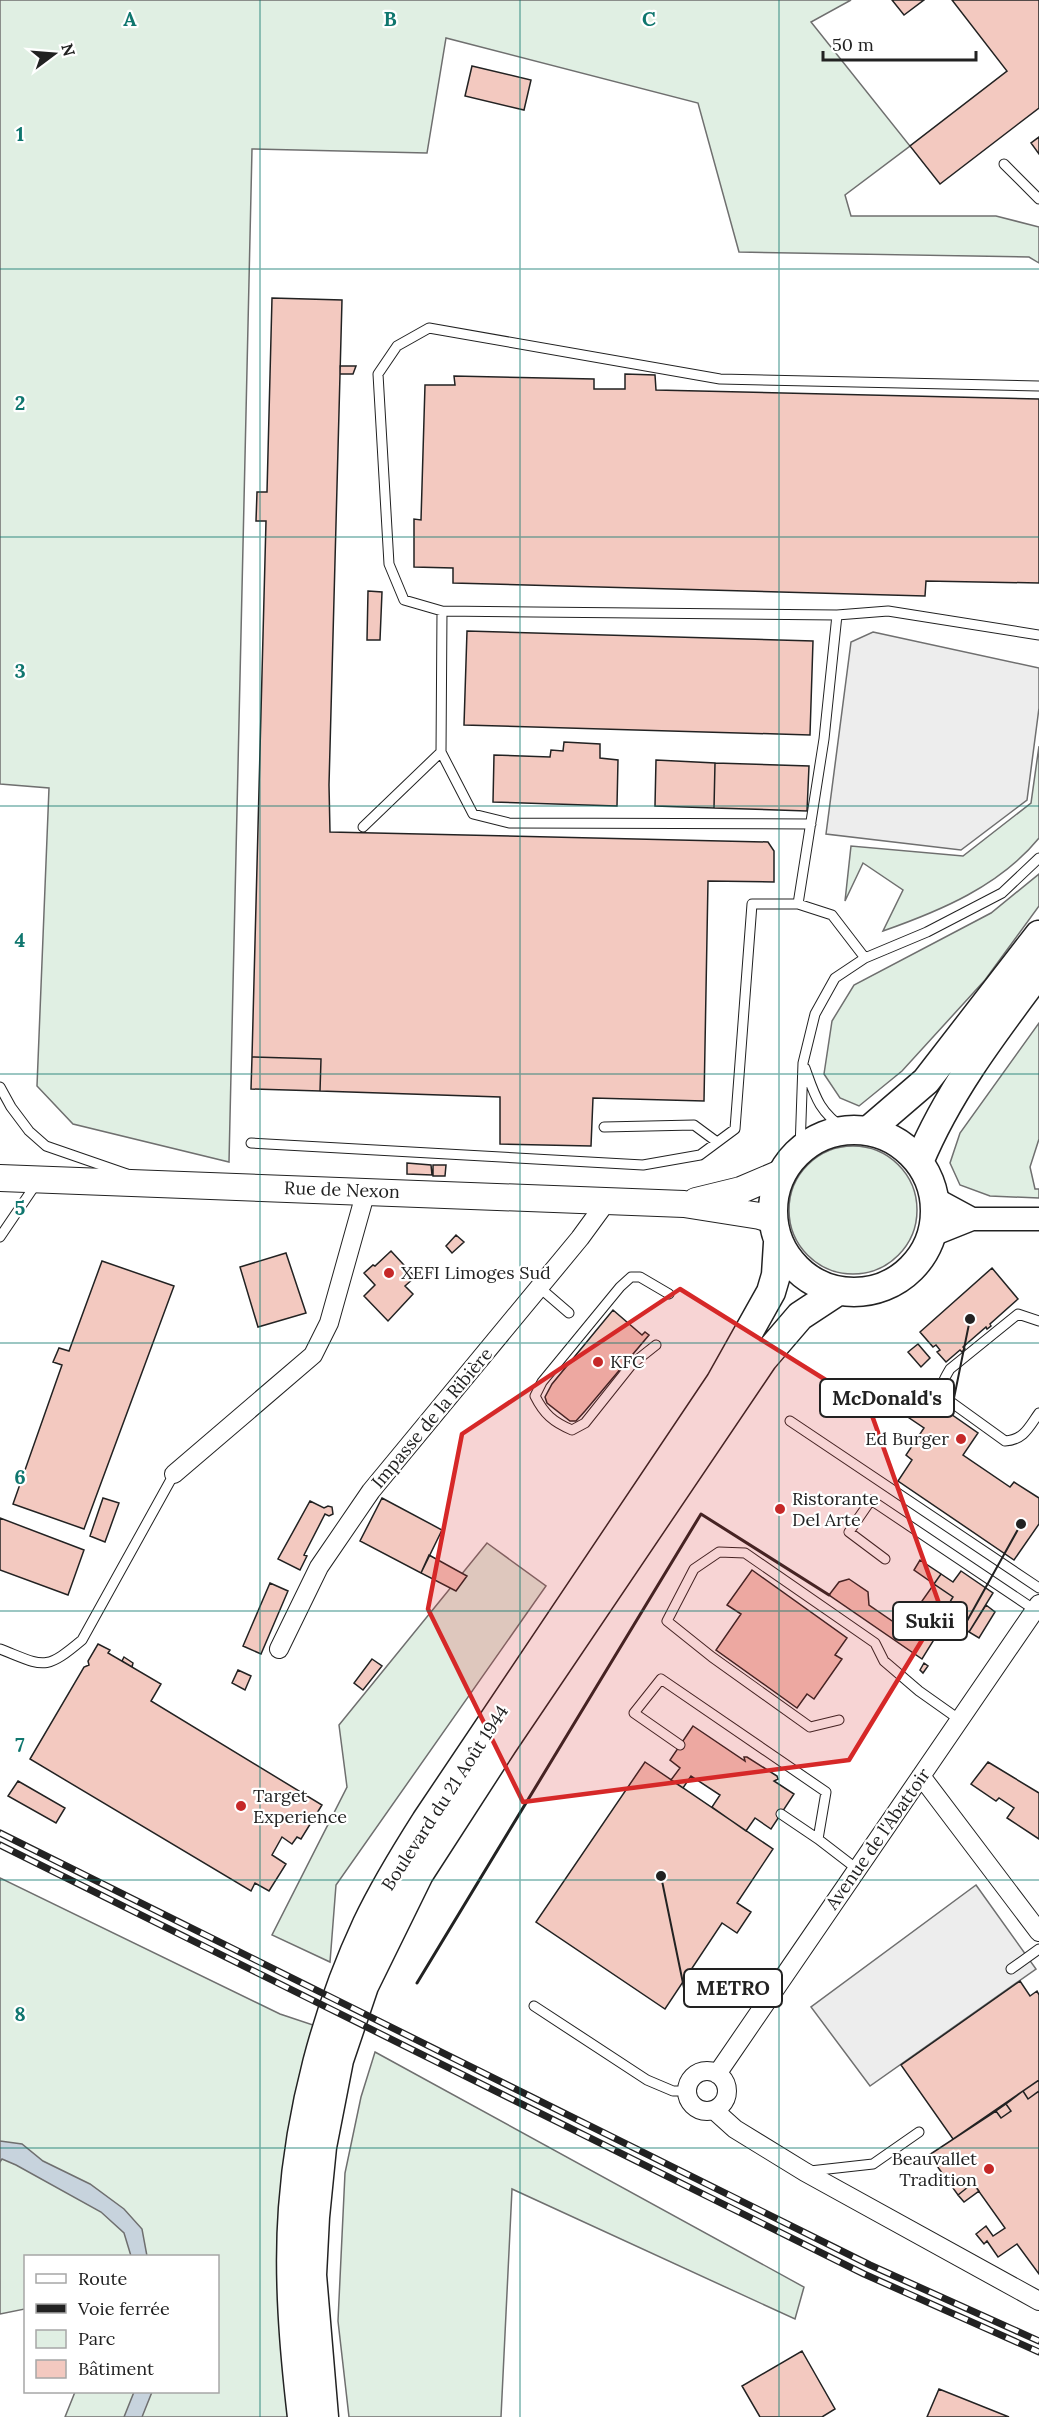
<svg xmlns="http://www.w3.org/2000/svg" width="1039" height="2417" font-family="Lora,serif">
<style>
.green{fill:#e0efe3;stroke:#6f6f6f;stroke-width:1.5}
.parking{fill:#ededed;stroke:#6f6f6f;stroke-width:1.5}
.water{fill:#c7d3dd;stroke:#6f6f6f;stroke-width:1.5}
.building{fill:#f3c9c0;stroke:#222;stroke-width:1.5}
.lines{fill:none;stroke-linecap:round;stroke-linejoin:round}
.service-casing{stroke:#222;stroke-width:11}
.minor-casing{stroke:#222;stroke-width:20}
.tertiary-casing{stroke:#222;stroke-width:25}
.secondary-casing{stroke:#222;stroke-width:28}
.primary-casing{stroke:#222;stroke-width:31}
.service{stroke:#fff;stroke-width:9}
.minor{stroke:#fff;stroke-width:18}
.tertiary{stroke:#fff;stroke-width:22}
.secondary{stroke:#fff;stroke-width:26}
.primary{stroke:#fff;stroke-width:28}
.rail-casing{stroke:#222;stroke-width:7}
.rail{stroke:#fff;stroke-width:4.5;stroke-dasharray:14;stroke-linecap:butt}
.wall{stroke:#222;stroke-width:3}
.marked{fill:#d62828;fill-opacity:0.2;stroke:#d62828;stroke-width:4.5;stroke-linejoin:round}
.grid{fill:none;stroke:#0f766e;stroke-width:1.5;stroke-opacity:0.55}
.poi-dot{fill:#c62828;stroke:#fff;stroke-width:2}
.labels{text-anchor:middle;stroke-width:4.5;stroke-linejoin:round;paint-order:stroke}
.street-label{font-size:18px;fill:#222;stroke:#fff}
.poi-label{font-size:18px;fill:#222;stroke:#fff;text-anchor:start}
.grid-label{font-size:20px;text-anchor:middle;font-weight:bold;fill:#0f766e;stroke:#fff;stroke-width:4.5;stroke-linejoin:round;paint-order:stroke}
.leader{fill:none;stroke:#222;stroke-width:2}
.callout-dot{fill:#222;stroke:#fff;stroke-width:2}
.callout{fill:#fff;stroke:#222;stroke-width:2}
.callout-label{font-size:20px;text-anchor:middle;font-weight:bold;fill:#222}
</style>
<rect width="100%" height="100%" fill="#fff"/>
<path class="green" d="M0,0h851l-40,22 99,124 -65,49 6,21h145l43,11v36l-10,-6 -290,-5 -41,-149 -252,-65 -19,115 -175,-4 -23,1013 -156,-38 -36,-38 12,-298 -49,-4z
M1039,746v92c-39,48 -99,73 -156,93l20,-41 -40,-27 -18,38 6,-55 112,10 68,-53z
M1039,874v32l-54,74 -83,91 -43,35 -19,-8 -16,-24 8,-53 22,-36 137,-72z
M1039,1023v116l-9,28 5,22h4v9l-49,-2 -30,-11 -10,-22 10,-30z
M789 1210a64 64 0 1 1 128 0a64 64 0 1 1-128 0Z
M487,1543l59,43 -210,299 -6,77 -58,-27 75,-148 -8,-62z
M0,1878l280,136 33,11 -22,392h-226l10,-25h143v-136h-192l-1,53 -25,5z
M375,2052l429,235 -9,32 -283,-130 -11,228h-152l-11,-96 7,-148 16,-76z"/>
<path class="parking" d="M873,632l166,36v40l-12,92 -66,50 -135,-16 25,-192z
M976,1885l60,84 -166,117 -59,-79z"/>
<path class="water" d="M0,2141l22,3 21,17 47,23 34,25 18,20 5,27h-16l-7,-23 -23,-21 -85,-47 -14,-6 -2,3z
M134,2392h18l-10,25h-18z"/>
<path class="building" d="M892,0h32l-20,15z
M952,0h87v108l-99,76 -30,-38 97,-75z
M472,66l59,14 -7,30 -59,-14z
M1039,137v17l-8,-11z
M272,298l70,2 -13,485 1,47 438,10 6,9v31l-66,-1 -4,220 -111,-3 -2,48 -91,-2v-47l-180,-6 1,-32 -69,-2 14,-536h-10l1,-29h10z
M340,366h16l-3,8h-13z
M625,374l30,1 1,15 383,9v184l-113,-2 -1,15 -472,-13v-15l-39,-1v-48l7,1 4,-135h30l-1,-9 140,3v10h31z
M368,591l14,1 -2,48h-13z
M467,631l346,10 -3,94 -346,-10z
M564,742l36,2v14l18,2 -1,46 -124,-4 1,-47 56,2 1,-7 12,1z
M656,760l59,3 -1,45 -59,-2z
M715,763l94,3 -2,45 -93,-3z
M252,1057l69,2 -1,32 -69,-2z
M407,1163l24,2 1,10 -25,-1z
M433,1165h13l-1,11h-12z
M456,1235l8,7 -12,11 -6,-7z
M391,1251l24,26 -10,9 8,8 -25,27 -24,-25 11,-11 -11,-12 9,-8 2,1z
M286,1253l20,60 -48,14 -18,-60z
M102,1261l72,25 -90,243 -71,-25 49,-139 -9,-3 6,-14 10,3z
M992,1268l26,31 -28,25 1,2 -4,3 -1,-2 -23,20 2,2 -3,3 -2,-2 -14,12 -9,-10 3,-2 -4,-5 -3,2 -13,-15z
M613,1310l29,25 3,-3 4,3 -64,76 -9,10h-6l-23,-18 -2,-6 7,-13z
M918,1344l12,14 -9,9 -13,-15z
M902,1380l76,53 -15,22 47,32 4,-5 25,16v26l-25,36 -116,-79 14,-21 -6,-5 18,-27 -37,-25z
M103,1498l16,5 -14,39 -15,-6z
M382,1498l60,32 -21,43 -61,-32z
M310,1501l14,7 4,-2 4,1 1,7 -4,2 -4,-2 -21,41 3,1 -7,14 -22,-11z
M0,1518l84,32 -16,45 -68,-25z
M429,1555l38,21 -11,15 -35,-18z
M920,1560l21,14 -7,10 -20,-14z
M752,1570l95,68 -12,17 7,4 -28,40 -7,-5 -10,14 -81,-58 25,-36 -14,-9z
M961,1571l32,22 -24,39 -27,-17 11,-18 -19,-13 7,-10 12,8z
M849,1579l19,13 1,13 29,20 6,-9 31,22 -13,21 -93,-64 10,-13z
M270,1583l18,8 -27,63 -18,-8z
M934,1584l19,13 -11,18 -20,-14z
M986,1605l9,7 -16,26 -10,-6z
M98,1644l12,6 -2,3 53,31 -10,17 171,104 -21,34 -4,-2 -5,7 -10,-7 -10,18 14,9 -17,27 -14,-8 -4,8 -221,-132 54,-92 5,-2 -1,-4z
M124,1657l9,6 -1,4 -10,-6z
M372,1659l10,7 -19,24 -9,-7z
M924,1663l4,3 -5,7 -3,-3z
M238,1670l13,6 -6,14 -13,-7z
M693,1726l52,35 -1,-4h3l30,19 1,3 -4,2 20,13 -23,35 -16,-11 -9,13 -34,-24 8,-12 -29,-19 -8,12 -12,-8 9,-12 -10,-8z
M645,1762l128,87 -36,54 14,9 -14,21 -15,-10 -57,86 -129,-87z
M988,1762l51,31v46l-32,-21 7,-10 -15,-10 -3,3 -25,-17z
M18,1781l47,27 -9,15 -48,-27z
M1020,1981l10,15 7,-5 2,4v85l-86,59 -52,-74z
M1039,2080v11l-11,8 -5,-8z
M1023,2091l5,8 11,-8v183l-22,-30 -19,13 -11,-16 -3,3 -8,-10 10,-8 7,10 12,-8 -32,-45 -15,12 -29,-40 67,-44 5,7 10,-7 -5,-7z
M1006,2104l5,7 -10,7 -5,-7z
M973,2183l6,8 -15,11 -6,-7z
M802,2351l33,58 -13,8h-62l-18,-31z
M939,2389l70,28h-82z"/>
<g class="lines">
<g class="service-casing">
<path id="service" d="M1004,164l35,35
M442,611l-38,-11 -15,-36 -11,-190 19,-28 32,-18 291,51 319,7
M837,615l51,-4 151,24
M811,824l-302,-1 -36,-9 -32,-62 1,-141 395,4 -13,124 -26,165 34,11 33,43
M363,827l78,-75
M805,1068c10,28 14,44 40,61
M0,1087l11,20 18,24 17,15 81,28
M604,1127l90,-2 23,17
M251,1143l392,22 57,-10 35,-26 17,-225h46
M800,1149l3,-86 12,-49 20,-36 30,-20 62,-26 75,-39 37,-35
M0,1237l36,-53
M540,1288l29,25
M1039,1321l-21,-7 -68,55c-6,10 -11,18 -6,28l61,44c19,-1 24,-14 34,-28
M656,1345l-24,19 -47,59 -13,7c-19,-8 -28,-16 -37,-34l7,-14 78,-95 11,-10h9l29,17
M790,1421l249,167
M885,1559l-36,-27 22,-32 164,110
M0,1649c44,17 44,23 82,-9l92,-166
M839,1720l-29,7 -98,-70 -45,-36 27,-52 25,-17 26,1 130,90 9,18 35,30 41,29
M680,1745l-46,-32 27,-34 165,113 -8,47 -37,-25
M818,1839l39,30
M1011,1969l28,-20
M534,2006l113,74 26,11h14
M810,2171l63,-7 46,-32"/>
</g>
<g class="minor-casing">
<path id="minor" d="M174,1474l139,-119 16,-32 37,-132
M279,1649l40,-82 52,-76 209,-253 27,-37
M921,1776l118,156
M687 2091a20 20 0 1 1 40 0a20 20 0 1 1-40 0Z
M717,2074l322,-470
M715,2111l20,18 70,43 234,129"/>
</g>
<g class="tertiary-casing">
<path id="tertiary" d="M935,1199l37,20
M932,1235l40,-16h67"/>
</g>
<g class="secondary-casing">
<path id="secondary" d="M0,1178l684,26 76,12 13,4
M696,1201l45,-11 40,-17"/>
</g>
<g class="primary-casing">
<path id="primary" d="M773 1211a81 81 0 1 1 162 0a81 81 0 1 1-162 0Z
M869,1130l57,-49 113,-146
M919,1162c29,-70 75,-130 120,-190
M302,2417c-8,-69 -14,-140 -9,-209 7,-97 33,-196 74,-284 17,-36 38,-70 59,-103l294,-438 51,-91 5,-17 2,-32
M324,2417l-12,-142 3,-58 7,-70 17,-87 25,-74 55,-112 84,-130 260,-385 37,-43 38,-25"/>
</g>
<use href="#service" class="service"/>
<use href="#minor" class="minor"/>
<use href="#tertiary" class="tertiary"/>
<use href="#secondary" class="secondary"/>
<use href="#primary" class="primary"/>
<g class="rail-casing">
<path id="rail" d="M0,1833l870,432 169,76
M0,1845l864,429 175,78"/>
</g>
<use href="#rail" class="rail"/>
<path class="wall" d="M417,1983l284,-469 128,81"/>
</g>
<path class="marked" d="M680,1289l189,118 72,202 -92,151 -326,42 -95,-193 34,-175z"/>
<path class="grid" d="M260,0v2417M520,0v2417M779,0v2417M0,269h1039M0,537h1039M0,806h1039M0,1074h1039M0,1343h1039M0,1611h1039M0,1880h1039M0,2148h1039"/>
<g class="poi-dot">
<circle cx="389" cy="1273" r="6"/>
<circle cx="598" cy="1362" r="6"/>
<circle cx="961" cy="1439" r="6"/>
<circle cx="780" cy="1509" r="6"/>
<circle cx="241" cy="1806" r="6"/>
<circle cx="989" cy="2169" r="6"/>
</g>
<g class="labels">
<g class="street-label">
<text transform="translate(342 1190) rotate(2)" y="6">Rue de Nexon</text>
<text transform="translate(432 1418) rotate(-50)" y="6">Impasse de la Ribière</text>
<text transform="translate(445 1798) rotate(-57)" y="6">Boulevard du 21 Août 1944</text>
<text transform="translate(878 1839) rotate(-55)" y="6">Avenue de l'Abattoir</text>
</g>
<g class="poi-label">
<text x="401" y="1279">XEFI Limoges Sud</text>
<text x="610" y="1368">KFC</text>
<text x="949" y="1445" text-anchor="end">Ed Burger</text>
<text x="792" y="1505">Ristorante<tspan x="792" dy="21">Del Arte</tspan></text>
<text x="253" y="1802">Target<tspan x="253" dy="21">Experience</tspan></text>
<text x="977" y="2165" text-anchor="end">Beauvallet<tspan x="977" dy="21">Tradition</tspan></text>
</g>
</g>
<g class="grid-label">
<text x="130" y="26">A</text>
<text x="390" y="26">B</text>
<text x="649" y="26">C</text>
<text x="20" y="141">1</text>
<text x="20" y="410">2</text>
<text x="20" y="678">3</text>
<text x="20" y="947">4</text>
<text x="20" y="1215">5</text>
<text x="20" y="1484">6</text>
<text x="20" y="1752">7</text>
<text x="20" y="2021">8</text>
</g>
<path class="leader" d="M970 1319L954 1398M1021 1524L967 1621M661 1876L684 1988"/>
<g class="callout-dot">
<circle cx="970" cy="1319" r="6"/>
<circle cx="1021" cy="1524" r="6"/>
<circle cx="661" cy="1876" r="6"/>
</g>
<g class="callout">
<rect x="820" y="1379" width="134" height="38" rx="6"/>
<rect x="893" y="1602" width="74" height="38" rx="6"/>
<rect x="684" y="1969" width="98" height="38" rx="6"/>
</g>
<g class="callout-label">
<text x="887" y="1405">McDonald's</text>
<text x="930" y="1628">Sukii</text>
<text x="733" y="1995">METRO</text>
</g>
<rect x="24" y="2255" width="195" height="138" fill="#ffffff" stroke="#a7a7a7" stroke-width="1.5"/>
<rect x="36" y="2274" width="30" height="9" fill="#ffffff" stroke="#a7a7a7" stroke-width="1.5"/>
<text x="78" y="2285" font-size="18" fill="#222222">Route</text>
<rect x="36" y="2304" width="30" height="9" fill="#222222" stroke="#a7a7a7" stroke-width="1.5"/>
<text x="78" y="2315" font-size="18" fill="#222222">Voie ferrée</text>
<rect x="36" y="2330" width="30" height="18" fill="#e0efe3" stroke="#a7a7a7" stroke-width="1.5"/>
<text x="78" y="2345" font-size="18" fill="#222222">Parc</text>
<rect x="36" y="2360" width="30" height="18" fill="#f3c9c0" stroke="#a7a7a7" stroke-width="1.5"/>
<text x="78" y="2375" font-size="18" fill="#222222">Bâtiment</text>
<g transform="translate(54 54) rotate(74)" stroke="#ffffff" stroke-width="4.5" paint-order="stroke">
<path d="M0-4.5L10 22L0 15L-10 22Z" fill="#222222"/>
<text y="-9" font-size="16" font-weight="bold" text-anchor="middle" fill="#222222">N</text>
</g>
<path d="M823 51v9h153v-9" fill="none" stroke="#222222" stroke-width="3"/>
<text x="832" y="51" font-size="18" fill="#222222" stroke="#ffffff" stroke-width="4.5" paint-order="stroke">50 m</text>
</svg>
